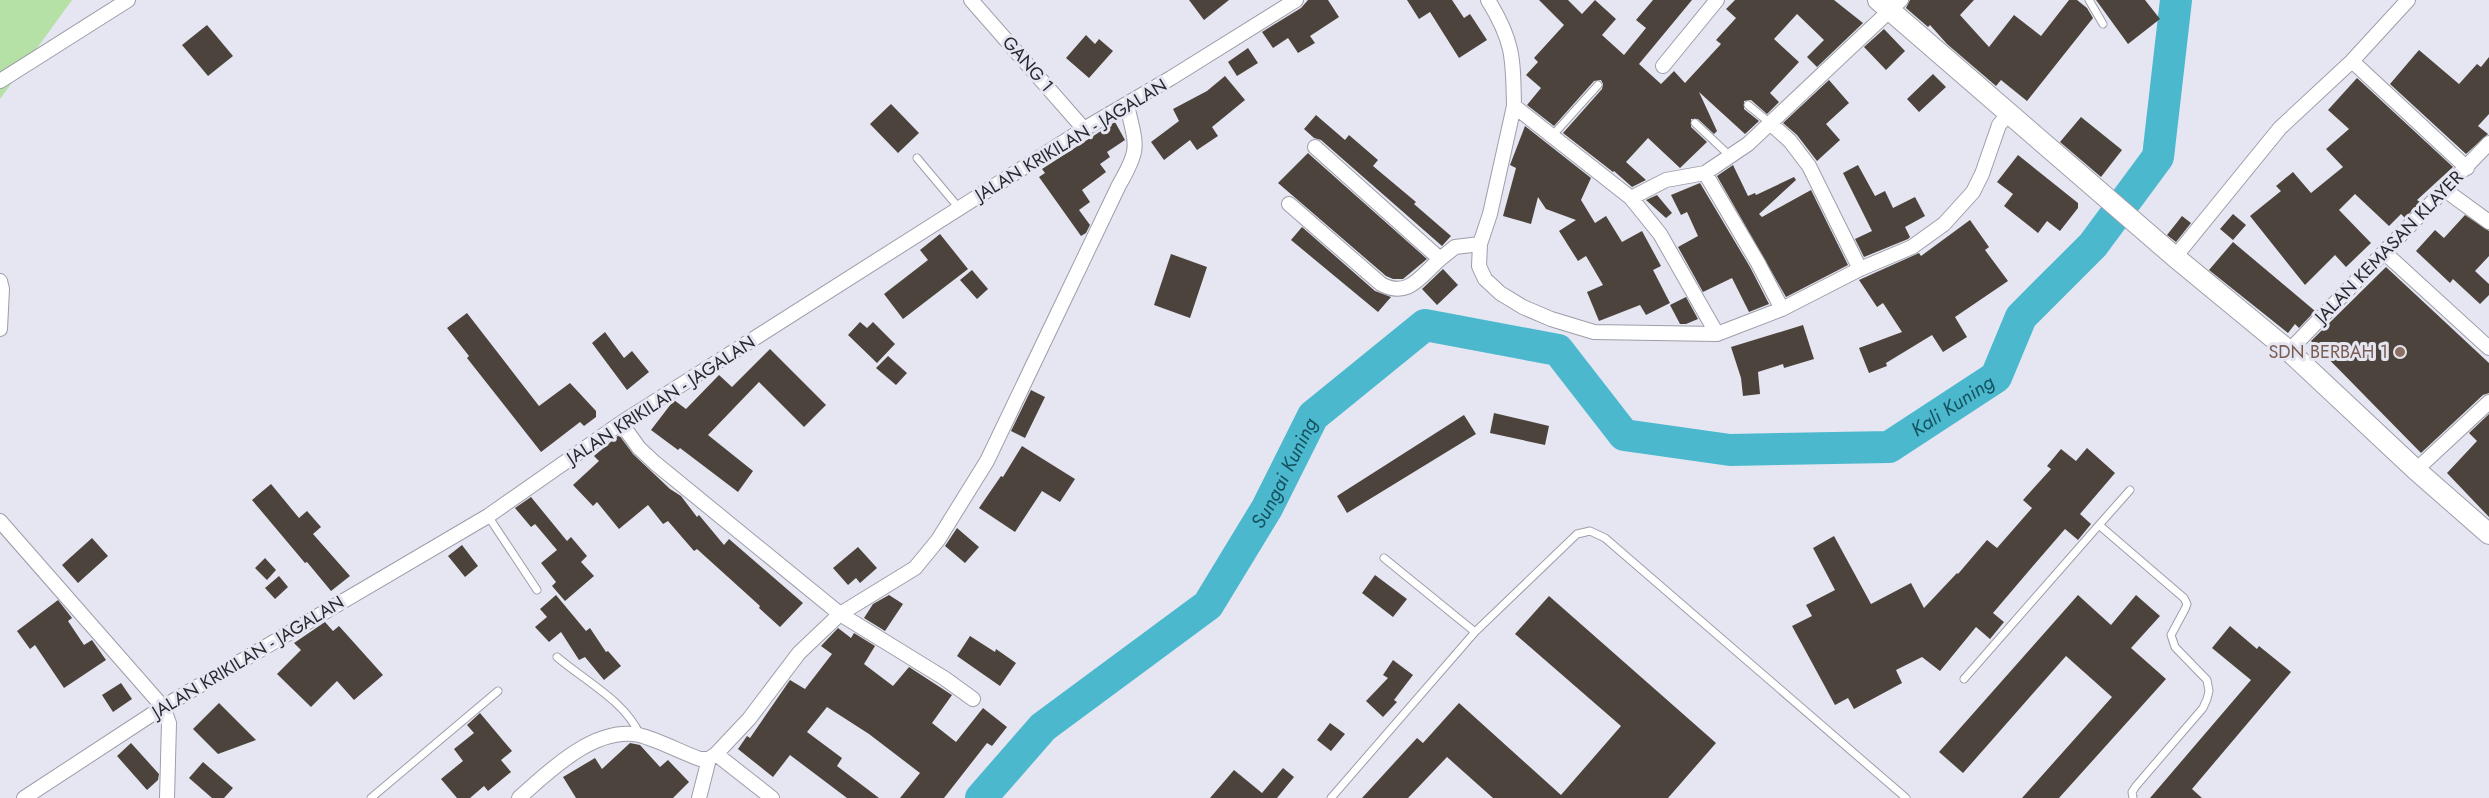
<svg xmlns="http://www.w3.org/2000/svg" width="2489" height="798" font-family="Jost,sans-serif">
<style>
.green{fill:#b5e0a6}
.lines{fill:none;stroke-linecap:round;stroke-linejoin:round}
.river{stroke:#4bb8ce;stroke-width:32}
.building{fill:#4c443c}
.service-casing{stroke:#9d9ea9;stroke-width:9}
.minor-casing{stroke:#9d9ea9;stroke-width:16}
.secondary-casing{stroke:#9d9ea9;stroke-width:22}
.service{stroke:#fff;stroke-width:7}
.minor{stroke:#fff;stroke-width:14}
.secondary{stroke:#fff;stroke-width:20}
.education-dot{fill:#8d6e63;stroke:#e5e6f2;stroke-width:2}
.labels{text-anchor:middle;stroke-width:6;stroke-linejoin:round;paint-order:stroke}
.street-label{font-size:18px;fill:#29292e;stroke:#e5e6f2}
.education-label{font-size:18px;fill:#785e54;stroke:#e5e6f2;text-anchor:end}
.water-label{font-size:20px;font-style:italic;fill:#15535f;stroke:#e5e6f2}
</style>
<rect width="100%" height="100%" fill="#e5e6f2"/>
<path class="green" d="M0,0h72l-72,99z"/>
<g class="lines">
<path class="river" id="s1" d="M981,798l62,-71 165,-122 59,-97 46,-92 112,-91 133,25 66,85 106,15 159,-3 107,-70 25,-60 72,-72 65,-88 18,-157"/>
</g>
<path class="building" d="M1189,0h40l-25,20z
M1308,0h20l11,17 -29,19 5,7 -17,10 -10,-15 -15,10 -11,-16 39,-24z
M1407,0h45l12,18 6,-4 17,26 -28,18 -29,-46 -11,7z
M1539,0h29l14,14 13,-14 21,19 -14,16 22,20 22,-27 -10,-8 17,-20h39l-53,64 22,20 13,-13 11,12 36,-39 -5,-4 20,-22 -10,-9 9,-9h99l29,23 -46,44 -10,-10 17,-17 -27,-26 -23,25 25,23 -29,31 9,9 -12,12 -16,-14 -7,1v8l15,12 -14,13 -46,-42 18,39 -3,3 -16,-15h-7v8l16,15 -27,26 -32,-30 -22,24 20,18 -14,7 -18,-16 -1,1 -50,-39 39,-44 1,-5 -2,-4 -7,1 -40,45 -27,-21 14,-17 -15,-13 12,-13 -4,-4 30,-33z
M1910,0h64l-14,15 29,32 25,-32 27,21 28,-36h8l10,8 6,10 -66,83 -26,-21 -5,6 -49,-42 -17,-19 -2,2 -22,-19z
M2096,0h49l15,19 -32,25z
M207,25l26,31 -25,20 -26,-31z
M1884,29l21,22 -19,19 -22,-23z
M1086,35l9,9 4,-5 14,12 -24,27 -23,-20z
M1248,48l10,15 -21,13 -9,-14z
M2419,50l40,34 18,-20 4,3 8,-10v57l-11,12 10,8 -22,20 -76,-70z
M1933,74l13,13 -27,25 -12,-13z
M1225,76l20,24 -33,27 6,9 -21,14 -7,-10 -26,20 -13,-18 28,-21 -6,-12 34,-18z
M2357,78l96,89 -36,33 3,2 -15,16 -4,-4 -12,12 -34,-32 -16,16 32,33 -25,24 -11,-12 -30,30 -55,-69 31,-25 -5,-5 17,-14 18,21 32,-26 -17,-18 23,-20 -21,-19z
M1829,80l20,23 -23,21 14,16 -23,21 -20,-26 -14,-12z
M891,104l28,29 -21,20 -28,-29z
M1316,115l29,25 4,-5 29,25 -5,6 43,36 -2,2 37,32 -9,10 -121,-106 -7,-2 -10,-9z
M2081,117l41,33 -21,27 -41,-35z
M1115,122l10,18 -18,12 3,5 -10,7 6,8 -24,18 8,12 -11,8 11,15 -4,8 -5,3 -42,-59 6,-4 -3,-4z
M1525,126l66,52 -10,22 14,23 11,-7 16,26 20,-11 19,35 -8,4 17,33 -24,12 -6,-10 -41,16 -12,-29 16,-7 -17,-29 -8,5 -19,-30 17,-11 -30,-11 -8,-12 -7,27 -28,-8 13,-48 -6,-3z
M1308,153l1,1 118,105 -24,20h-10l-7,-3 -108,-93z
M2018,155l60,48v5l-18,23 -13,-10 -9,12 -34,-27 9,-12 -16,-12z
M1733,165l15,31 7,-3 1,2 38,-18 2,3 -37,34 3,3 49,-27 37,75 -62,32 -69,-121z
M1858,165l17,31 10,-5 8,17 22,-11 10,19 -20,11 5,10 -2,2 -44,18 -9,-18 17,-8 -29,-58z
M1700,183l50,84 19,37 -20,8 -17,-34 -29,14 -25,-45 20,-11 -11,-24 -6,3 -10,-20z
M1657,195l15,18 -6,5 -20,-18z
M2233,214l13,11 -13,15 -13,-11z
M2465,215l24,16v25l-14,15 14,13v11l-9,9 -27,-25 -3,4 -34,-32 19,-21 9,8z
M2182,216l9,7 -15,19 -9,-7z
M1970,220l19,27 -4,3 23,31 -53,36 12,20 -24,15 -11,-17 -46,28 1,3 -18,7 -10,-25 43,-16 -19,-29 -6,4 -18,-27 60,-27 2,3z
M1302,227l73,64 16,6 -13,15 -87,-72z
M940,234l28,35 -65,50 -19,-25 44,-34 -8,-10z
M2233,242l82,69 -16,17 -4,-4 -7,9 -79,-63z
M1171,254l36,13 -17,51 -36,-13z
M2386,267l103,96v30l-6,2 -62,58 -110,-112z
M1443,269l15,16 -21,20 -15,-16z
M972,270l16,19 -11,10 -17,-19z
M1686,297l12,22 -12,5h-6l-10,-19z
M467,313l72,93 31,-23 26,28v6l-12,9 -4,-4 -39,30 -74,-94 2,-2 -22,-28z
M860,322l7,6 6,-6 22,22 -18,19 -29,-28z
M1803,325l11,34 -30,9 -1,-4 -25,8 2,22 -17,2 -2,-18 -10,-31z
M605,332l19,26 8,-7 17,21 -22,18 -35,-47z
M770,349l56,56 -22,22 -45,-45 -51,53 45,36 -15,21 -58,-44 -2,2 -27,-20 23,-30 12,9 33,-34 13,12z
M888,356l19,17 -11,12 -20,-17z
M1031,390l14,7 -20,41 -14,-7z
M1494,413l55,13 -4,19 -55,-12z
M2489,414v103l-42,-44 30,-32 -8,-8z
M1464,415l12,19 -129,79 -10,-17z
M619,435l14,19 37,35 11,7 16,21 2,-2 25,30 5,-6 74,64 -23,24 -21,-19 1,-2 -63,-57 -3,2 -26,-30 -5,3 -15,-19 -29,24 -22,-27 -4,4 -20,-21 26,-24 -5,-5z
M1022,446l53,33 -15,23 -18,-11 -27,41 -36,-24 22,-32 2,1z
M2087,448l28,25 -35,41 11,10 -13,16 -13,-11 -32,37 -40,47 11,9 -14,17 -14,-12 -36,44 -18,-14 -26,13 6,13 -48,26 -6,-11 -13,7 -43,-79 20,-10 -6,-11 29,-15 -22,-42 21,-12 37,68 40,-21 13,25 33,-35 1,1 29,-34 10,8 35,-40 -9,-8 28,-31 -4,-3 14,-17 15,12z
M271,484l28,34 8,-7 14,16 -8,7 37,42 -19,15 -24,-29 -2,1 -53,-63z
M531,497l36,44 4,-4 16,19 -6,6 13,14 -29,25 -13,-15 4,-4 -15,-19 16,-13 -22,-26 -4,3 -16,-19z
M957,528l22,19 -14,16 -20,-17z
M92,538l16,18 -30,27 -16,-18z
M462,545l16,21 -13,11 -17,-21z
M858,547l19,21 -17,15 -4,-5 -8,7 -15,-17z
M265,558l11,12 -9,10 -12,-12z
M1375,575l32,24 -14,18 -31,-24z
M279,576l9,11 -13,12 -10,-11z
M556,595l30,36 4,-3 16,24 2,-1 13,15 -17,14 -19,-23 -6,3 -18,-28 -12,10 -14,-15 12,-10 -7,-8z
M889,595l14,9 -18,27 -21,-13 9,-14z
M2078,595l33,30 25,-30 24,21 -29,32 35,31 -107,119h-37l90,-101 -46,-41 -103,117 -24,-21z
M1549,596l167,147 -48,55h-175l-46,-41 -39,41h-46l55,-60 6,5 36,-40 102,92 60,-69 -106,-92z
M58,600l14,18 -4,3 16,24 8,-5 14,20 -42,28 -29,-43 -5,4 -13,-18z
M325,622l8,9 6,-5 44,49 -29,25 -17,-19 -26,26 -34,-33 24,-24 -7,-7z
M2230,626l27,23 2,-3 32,26 -99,117 10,9h-52l101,-118 -39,-32z
M838,628l13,10 3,-5 21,13 -11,18 29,22 16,-19 43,28 -20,28 24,19 27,-34 24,19 -15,19 -5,-3 -43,55h-44l20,-25 -51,-39 -42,-27 -20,25 35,26 -5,8 42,32h-32l-57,-43 -17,22 -35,-28 9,-13 3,2 40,-58 15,9 27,-35 -11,-8z
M970,636l25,16 1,-3 20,14 -16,23 -43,-30z
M1393,660l20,15 -19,25 3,2 -14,15 -17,-16 22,-23 -5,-3z
M121,683l11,16 -19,13 -11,-17z
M219,703l37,37 -38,14 -25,-25z
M480,713l32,38 -11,9 10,12 -23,19 -4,-5 -14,12h-13l-16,-19 22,-18 -9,-12 20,-16 -7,-8z
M1330,723l15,11 -14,17 -14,-11z
M131,743l28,31 -1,6 -11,10 -30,-34z
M630,743l10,2 20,22 8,-7 21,22 -16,16h-97l-13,-21 32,-19 7,11z
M203,762l30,26 -9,10h-12l-23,-20z
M1283,768l11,9 -17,21h-67l24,-28 28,23z"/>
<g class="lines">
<g class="service-casing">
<path id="service" d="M2089,0l14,24
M1748,105l22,18
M1695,123l35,33
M1552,136l46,-51
M917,158l42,50
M488,516l49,74
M2099,525l31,-35
M1384,558l91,74
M557,657c28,24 68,44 83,78
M1964,679l135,-154 85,73 3,6 -2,5 -14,26 4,12 32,33 2,11 -2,8 -4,9 -67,78 -4,6 1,6
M371,798l127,-107
M1331,798l144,-166 102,-98 13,-3 15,7 301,260"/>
</g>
<g class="minor-casing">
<path id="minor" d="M971,0l113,129
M1488,0c26,42 25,59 26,106
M2352,61l115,107
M1663,66l54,-66
M0,81l128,-81
M1770,123l20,18 19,25 51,103
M1315,147l125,112 15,-12 25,-3 10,-30 24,-108 117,92 29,36 57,100 65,-25 78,-40 52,-22 32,-23 29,-32 9,-18 17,-49 9,-11
M1705,173l53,90 24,46
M2445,190l44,32
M1631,198l35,-18 39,-7 43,-29 153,-144
M1289,204l92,80c27,15 40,-8 59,-25
M1480,244l-1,22 6,13 15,14 23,14 28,12 43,13 123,2
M2385,253l104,95
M2175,257l105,-129 72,-67 56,-61
M0,281l2,8 -2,40
M2289,351l200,-208
M2416,470l73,-68
M0,521l163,186 6,16 -2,75
M973,699l-29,-21 -104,-64 75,-46 23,-28 49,-79 132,-276c22,-38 17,-39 8,-80
M716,754l56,44
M24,798l139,-91 325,-191 133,-93 463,-294 87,-51 125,-78
M519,798c30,-27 76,-72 120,-63 20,5 41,17 61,24h9l7,-5 33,-35 50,-66 41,-39 -185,-151 -16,-15 -18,-25
M699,798l10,-39"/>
</g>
<g class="secondary-casing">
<path id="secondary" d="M1878,0l297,257 114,94 127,119 73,64"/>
</g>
<use href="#service" class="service"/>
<use href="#minor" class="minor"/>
<use href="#secondary" class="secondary"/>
</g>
<circle class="education-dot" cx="2400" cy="352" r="6"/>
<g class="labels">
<g class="street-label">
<text transform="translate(1028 64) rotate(49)" y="6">GANG 1</text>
<text transform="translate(1071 140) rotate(-31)" y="6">JALAN KRIKILAN - JAGALAN</text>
<text transform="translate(2389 247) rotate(-46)" y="6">JALAN KEMASAN KLAYER</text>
<text transform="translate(661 400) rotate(-33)" y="6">JALAN KRIKILAN - JAGALAN</text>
<text transform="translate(248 657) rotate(-31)" y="6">JALAN KRIKILAN - JAGALAN</text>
</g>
<g class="education-label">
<text x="2388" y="358">SDN BERBAH 1</text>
</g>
<g class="water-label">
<text dy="7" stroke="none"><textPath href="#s1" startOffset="1245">Kali Kuning</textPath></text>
<text dy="7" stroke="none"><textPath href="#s1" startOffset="452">Sungai Kuning</textPath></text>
</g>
</g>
</svg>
